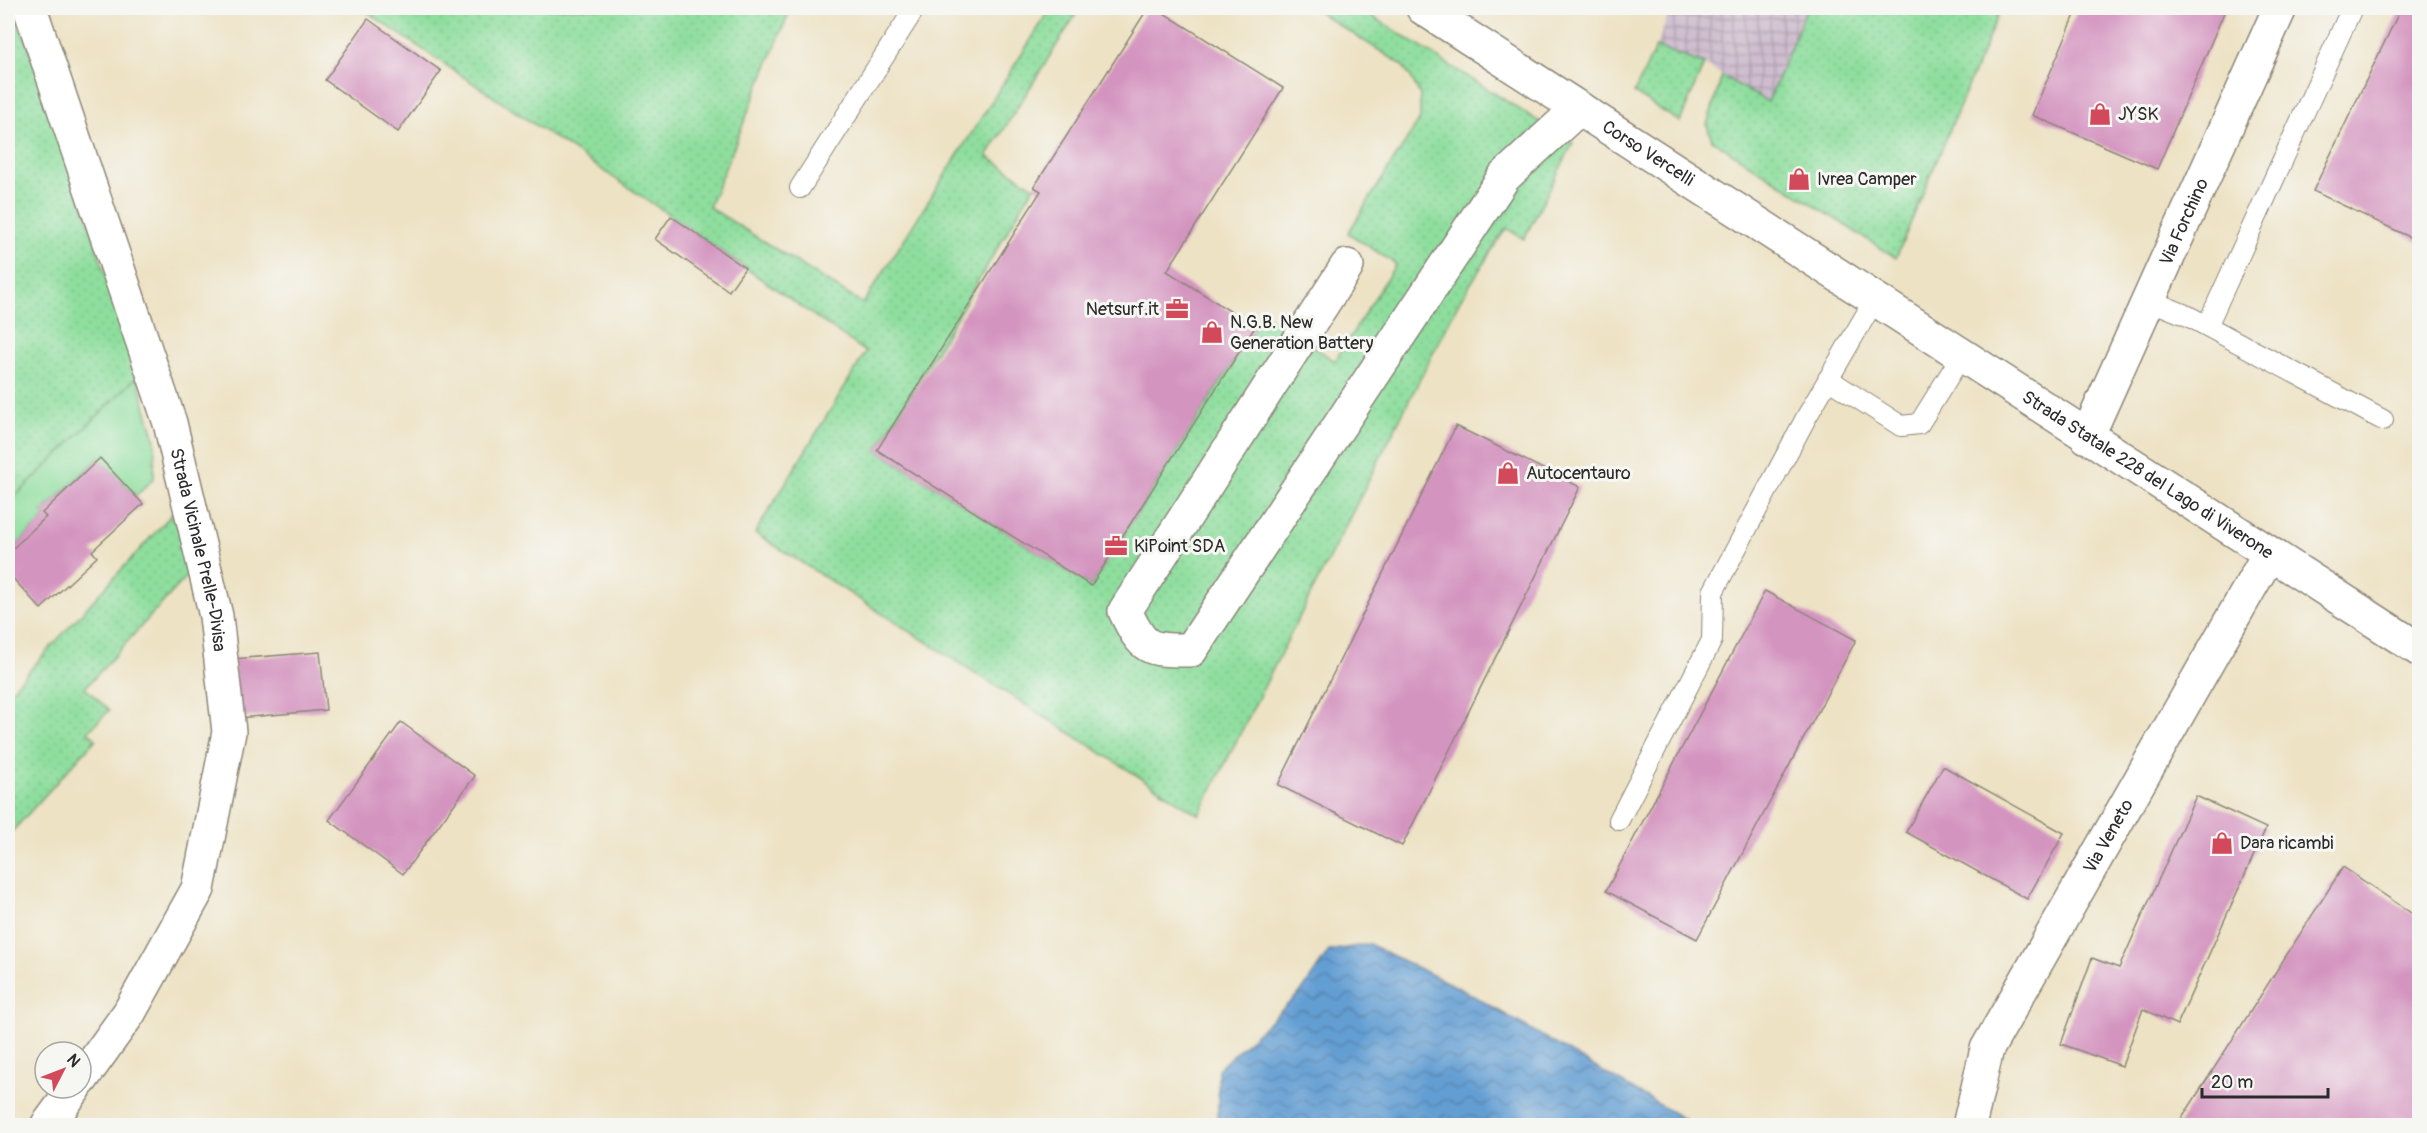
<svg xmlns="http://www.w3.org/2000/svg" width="2427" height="1133" font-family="Pangolin,sans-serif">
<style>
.industrial{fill:url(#industrial-grid)}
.grass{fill:url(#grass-dots);stroke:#5c8464;stroke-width:1.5}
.garden{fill:#8ede9e;stroke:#5c8464;stroke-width:1.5}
.water{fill:url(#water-waves);stroke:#47647f;stroke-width:1.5}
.building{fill:#d494c0}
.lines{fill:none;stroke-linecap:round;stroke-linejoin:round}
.service-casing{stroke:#8c8678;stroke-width:22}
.minor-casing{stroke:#8c8678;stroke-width:36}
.primary-casing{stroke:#8c8678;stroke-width:36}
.service{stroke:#fff;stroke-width:20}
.minor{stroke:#fff;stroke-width:33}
.primary{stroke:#fff;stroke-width:33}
.labels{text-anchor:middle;stroke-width:6;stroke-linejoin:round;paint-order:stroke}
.poi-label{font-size:18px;fill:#2b2b2b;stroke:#f6f6f2;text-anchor:start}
.street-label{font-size:18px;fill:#2b2b2b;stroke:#f6f6f2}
</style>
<defs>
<pattern id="industrial-grid" width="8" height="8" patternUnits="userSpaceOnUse" patternTransform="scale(1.5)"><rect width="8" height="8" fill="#cfbdcf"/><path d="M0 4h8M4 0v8" fill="none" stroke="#a89aa8"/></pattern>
<pattern id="grass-dots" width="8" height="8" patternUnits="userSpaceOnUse" patternTransform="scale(1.5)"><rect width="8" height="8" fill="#8ede9e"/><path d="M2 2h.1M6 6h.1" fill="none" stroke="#7bbf88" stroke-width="1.8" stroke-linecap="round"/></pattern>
<pattern id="water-waves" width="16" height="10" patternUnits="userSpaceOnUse" patternTransform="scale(1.5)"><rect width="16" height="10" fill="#639ed3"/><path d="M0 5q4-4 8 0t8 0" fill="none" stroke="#5281ab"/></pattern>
</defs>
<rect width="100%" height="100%" fill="#f6f6f2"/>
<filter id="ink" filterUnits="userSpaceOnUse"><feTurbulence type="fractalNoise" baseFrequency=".0167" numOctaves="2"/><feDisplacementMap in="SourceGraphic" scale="12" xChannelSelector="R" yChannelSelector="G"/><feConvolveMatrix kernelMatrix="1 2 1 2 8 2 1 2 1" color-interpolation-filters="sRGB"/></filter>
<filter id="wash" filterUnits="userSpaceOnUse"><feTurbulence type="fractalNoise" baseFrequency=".008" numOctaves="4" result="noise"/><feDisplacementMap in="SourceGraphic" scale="24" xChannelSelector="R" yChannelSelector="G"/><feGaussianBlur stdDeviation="1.35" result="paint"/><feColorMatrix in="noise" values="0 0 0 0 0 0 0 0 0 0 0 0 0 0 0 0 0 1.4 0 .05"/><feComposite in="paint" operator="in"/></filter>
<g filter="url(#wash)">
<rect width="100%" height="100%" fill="#ede2c4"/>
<path class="industrial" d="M1671,8h136l-39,95 -64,-39 -48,-17z"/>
<path class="grass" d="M8,8h6c47,121 85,245 123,369l-129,127z
M361,8h430l-82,199 154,97 188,-296h29l-93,148 47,31 -157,263 214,136 172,-271 72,46 61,-97 -48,-31 72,-114v-24l-9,-18 -10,-13 -89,-56h47l214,135 -49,96 -18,-11 -47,74 -260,513 -444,-282 111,-181 -195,-136z
M1807,8h194l-105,250 -184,-118 -5,-15 15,-49 46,26z
M1656,47l48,17 -24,58 -46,-29z
M182,503l15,62 -112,123 24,22 -21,22 8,7 -88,97v-63l4,-4 -4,-5v-70z"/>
<path class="garden" d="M137,377l18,63 -1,38 -18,18 -37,-38 -57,54 4,5 -38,36v-49z"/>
<path class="water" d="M1369,944l98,48 227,133h-472l-4,-8v-48l84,-78 27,-40z"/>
<g id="blocks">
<path class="building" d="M1148,8h8l127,80 -116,183 88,56 -164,259 -214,-136 164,-259 -7,-4z
M2078,8h148l-69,161 -125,-54z
M2401,8h19v234l-107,-51z
M368,19l73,52 -43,61 -73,-52z
M671,216l74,52 -16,23 -74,-52z
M1456,426l124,61 -178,359 -124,-61z
M100,458l43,46 -51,47 5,6 -56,52 -33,-36v-20l38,-36 -4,-4z
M1765,591l91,49 -159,299 -91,-48z
M320,652l6,58 -88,8 -5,-59z
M401,722l74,54 -72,98 -74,-54z
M1943,766l121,67 -37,66 -121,-67z
M2196,796l70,32 -89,197 -34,-16 -21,57 -61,-22 31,-86 27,10z
M2343,867l77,52v207h-243z"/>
</g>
</g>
<g filter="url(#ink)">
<use href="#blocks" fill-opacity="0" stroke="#8c8678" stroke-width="1.5"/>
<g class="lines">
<g class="service-casing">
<path id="service" d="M800,188l115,-180
M2149,300l39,16 195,104
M2207,326l145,-318
M1828,379l73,47 18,-2 43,-69
M1619,820l93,-180 1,-48 94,-176 68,-117"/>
</g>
<g class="minor-casing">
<g id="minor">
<path id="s1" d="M30,8l140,415 46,193 13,116 -31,157 -69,124 -48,67"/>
<path d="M1347,266l-222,345c19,40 23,39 66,39l313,-473 75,-69"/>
<path id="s2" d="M2087,437l193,-429"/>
<path d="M47,1126l28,-38"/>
<path id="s3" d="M1969,1126l18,-77 282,-495"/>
</g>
</g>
<g class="primary-casing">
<g id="primary">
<path id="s4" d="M1423,8l997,642"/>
</g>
</g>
<use href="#service" class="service"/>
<use href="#minor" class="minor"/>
<use href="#primary" class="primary"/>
</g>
</g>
<defs>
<g id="shop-bare" transform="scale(1.8)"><path d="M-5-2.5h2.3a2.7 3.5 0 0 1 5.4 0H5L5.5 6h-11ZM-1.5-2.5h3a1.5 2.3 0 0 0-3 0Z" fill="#d1495b" stroke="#f6f6f2" stroke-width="2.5" paint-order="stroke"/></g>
<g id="office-bare" transform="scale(1.8)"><path d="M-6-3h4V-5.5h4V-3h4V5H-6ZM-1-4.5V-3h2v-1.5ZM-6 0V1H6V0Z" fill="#d1495b" stroke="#f6f6f2" stroke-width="2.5" paint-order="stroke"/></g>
</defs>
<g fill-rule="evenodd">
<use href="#shop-bare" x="2100" y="114"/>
<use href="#shop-bare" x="1799" y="179"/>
<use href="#office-bare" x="1177" y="309"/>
<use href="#shop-bare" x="1212" y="332"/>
<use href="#shop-bare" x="1508" y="473"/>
<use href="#office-bare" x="1116" y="546"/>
<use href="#shop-bare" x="2222" y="843"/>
</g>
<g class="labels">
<g class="poi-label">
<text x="2118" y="120">JYSK</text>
<text x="1817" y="185">Ivrea Camper</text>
<text x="1159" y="315" text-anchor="end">Netsurf.it</text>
<text x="1230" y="328">N.G.B. New<tspan x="1230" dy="21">Generation Battery</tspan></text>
<text x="1526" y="479">Autocentauro</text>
<text x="1134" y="552">KiPoint SDA</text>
<text x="2240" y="849">Dara ricambi</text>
</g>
<g class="street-label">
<text dy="6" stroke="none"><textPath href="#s4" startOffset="268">Corso Vercelli</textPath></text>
<text dy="6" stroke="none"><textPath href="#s2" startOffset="236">Via Forchino</textPath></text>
<text dy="6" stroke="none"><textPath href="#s4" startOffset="862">Strada Statale 228 del Lago di Viverone</textPath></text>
<text dy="6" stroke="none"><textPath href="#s1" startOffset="568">Strada Vicinale Prelle-Divisa</textPath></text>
<text dy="6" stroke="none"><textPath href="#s3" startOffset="324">Via Veneto</textPath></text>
</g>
</g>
<rect width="2427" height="1133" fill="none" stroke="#f6f6f2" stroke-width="30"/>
<g transform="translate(63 1070) rotate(48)"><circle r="28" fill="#f6f6f2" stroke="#a5a5a2" stroke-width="1.5"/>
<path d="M0-4.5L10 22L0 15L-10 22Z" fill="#d1495b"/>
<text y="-9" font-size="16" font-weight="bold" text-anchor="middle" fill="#2b2b2b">N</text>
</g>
<path d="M2202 1088v9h126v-9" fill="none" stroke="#2b2b2b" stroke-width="3"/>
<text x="2211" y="1088" font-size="18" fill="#2b2b2b" stroke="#f6f6f2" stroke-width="4.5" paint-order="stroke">20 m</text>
</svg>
